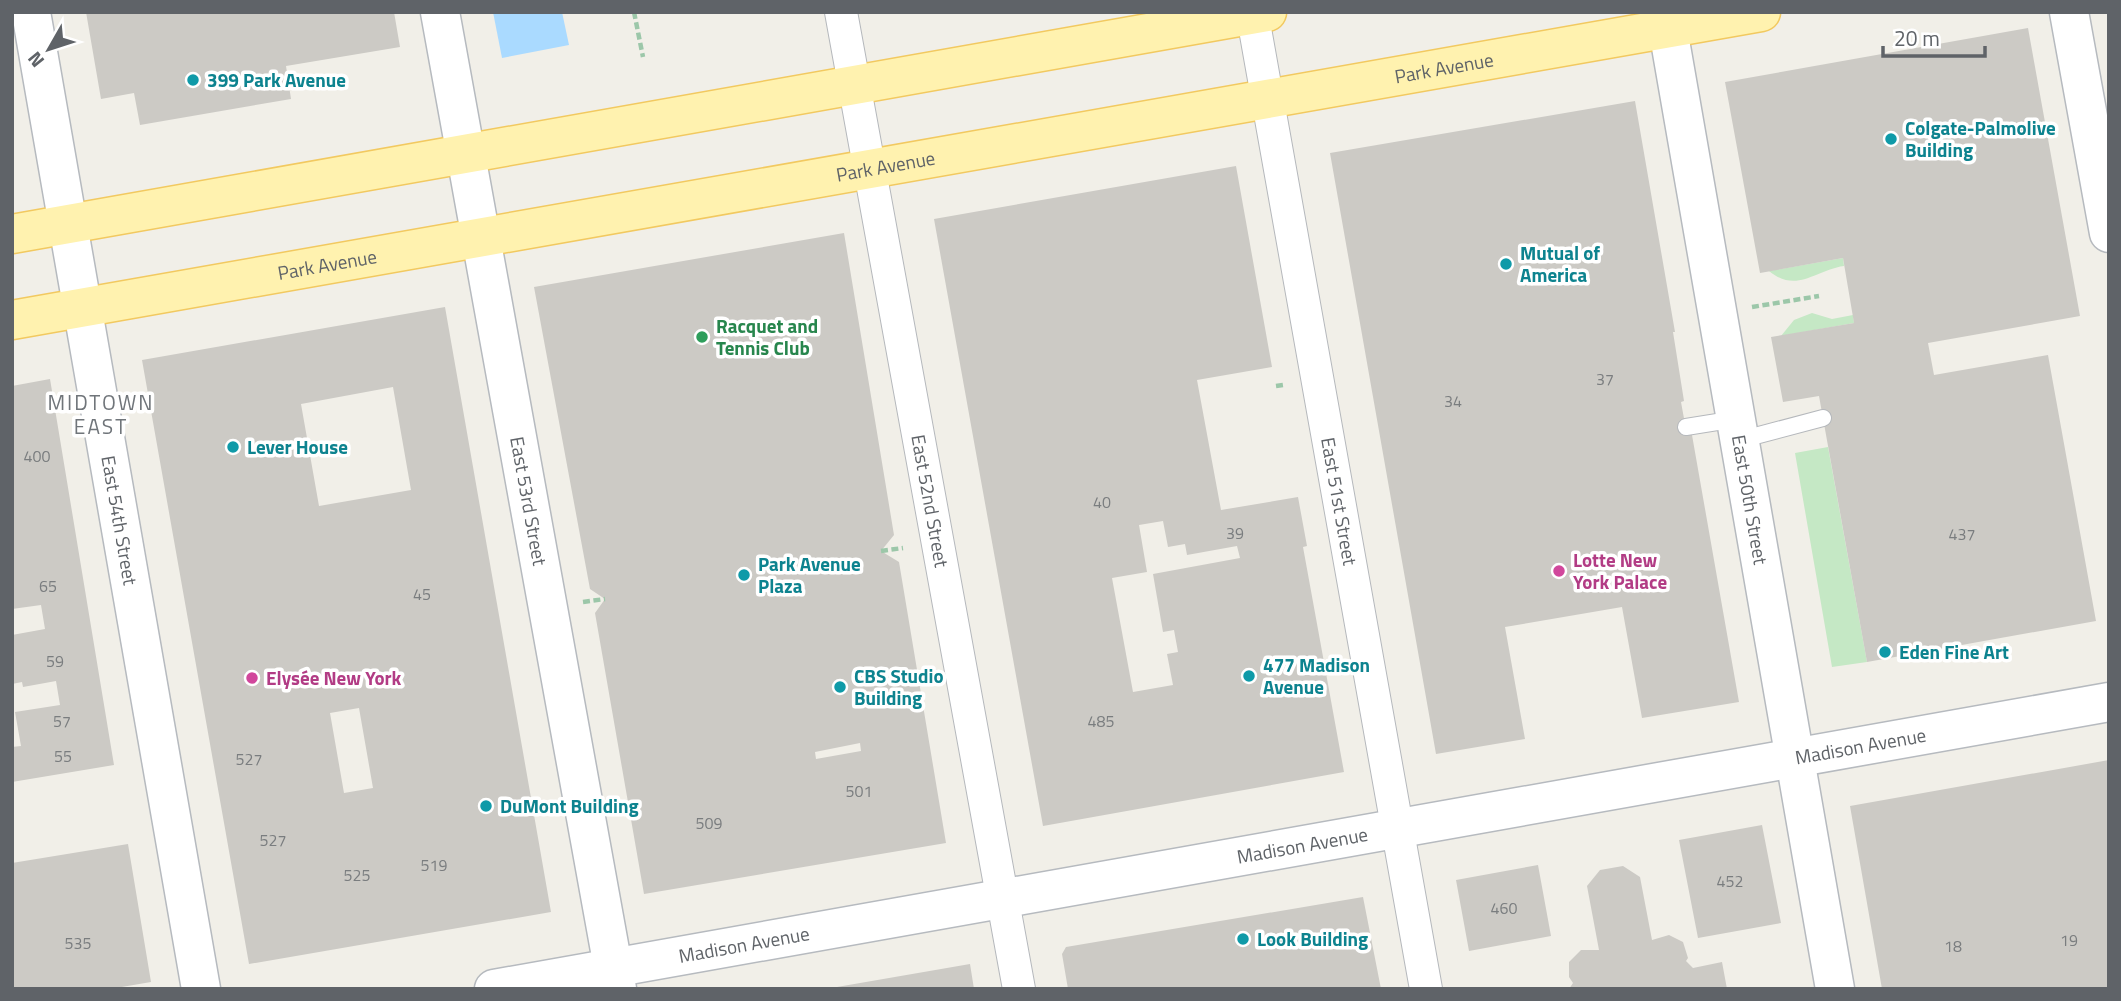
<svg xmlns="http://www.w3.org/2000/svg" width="2121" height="1001" font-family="'Titillium Web',sans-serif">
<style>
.green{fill:#c5e8c5}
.water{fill:#aadaff}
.building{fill:#cccac5;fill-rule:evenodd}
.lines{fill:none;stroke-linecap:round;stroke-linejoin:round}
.lane-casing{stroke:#b5b8bc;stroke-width:18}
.street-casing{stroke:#b5b8bc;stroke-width:34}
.secondary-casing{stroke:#b6babf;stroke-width:41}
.primary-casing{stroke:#f2c960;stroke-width:41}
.path{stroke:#9cc7a9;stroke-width:4.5;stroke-dasharray:7 3.5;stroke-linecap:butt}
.lane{stroke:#fff;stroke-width:16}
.street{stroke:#fff;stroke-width:32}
.secondary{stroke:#fff;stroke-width:38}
.primary{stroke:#fff2af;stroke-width:38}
.culture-dot{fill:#0f9aa8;stroke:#fff;stroke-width:2.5}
.leisure-dot{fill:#2e9e5b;stroke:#fff;stroke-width:2.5}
.hotel-dot{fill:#d1479c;stroke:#fff;stroke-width:2.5}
.labels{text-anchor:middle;stroke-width:7;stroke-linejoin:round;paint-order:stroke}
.number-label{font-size:16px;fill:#7a7d7f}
.street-label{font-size:19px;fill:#5f6368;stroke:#fff}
.culture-label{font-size:19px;font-weight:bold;fill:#0d838f;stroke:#fff;text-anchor:start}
.leisure-label{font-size:19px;font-weight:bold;fill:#27864d;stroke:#fff;text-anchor:start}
.hotel-label{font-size:19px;font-weight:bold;fill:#b23c85;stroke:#fff;text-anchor:start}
.neighbourhood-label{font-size:21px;letter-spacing:2px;fill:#70757a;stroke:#fff}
</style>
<rect width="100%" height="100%" fill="#f1efe8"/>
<path class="green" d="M1843,258l1,8c-29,4 -47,28 -75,5z
M1812,313l20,6 21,-4 1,8 -73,13 13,-16z
M1828,447l39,215 -35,5 -37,-214z"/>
<path class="water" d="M493,12h69l7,33 -67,13z"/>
<path class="building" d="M86,12h308l6,35 -114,19 5,33 -151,26 -6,-32 -33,6z
M2028,28l52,288 -152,27 6,32 114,-20 48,266 -229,41 -48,-266 -36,6 -12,-65 83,-14 -11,-65 -83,15 -35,-191z
M1635,101l40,231h-2l11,69 -3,1 6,33h5l47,267 -97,16 -20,-111 -117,20 20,112 -89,15 -106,-601z
M1236,166l36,201 -75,13 24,130 77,-13 9,49 -4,1 41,225 -301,54 -109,-607zM1163,521l5,26 17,-3 2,11 50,-9 3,12 -87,16 10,58 11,-2 4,22 -11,2 6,31 -40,7 -21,-114 35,-6 -8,-47z
M844,233l50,302 -13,16 18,11 47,281 -302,51 -49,-281 10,-14 -15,-10 -56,-302zM860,743l1,8 -45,8 -1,-7z
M445,307l106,605 -302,52 -107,-604zM393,387l18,103 -92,16 -18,-102zM359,708l14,80 -29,5 -14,-80z
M50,379l64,386 -102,17v-35l9,-1 -6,-34 45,-7 -4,-24 -33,6 -1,-5 -10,2v-49l33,-6 -4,-24 -29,4v-223z
M2109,760v229h-227l-32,-183z
M1762,825l19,98 -83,15 -19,-98z
M128,844l23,138 -41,7h-98v-126z
M1538,865l13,71 -82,15 -13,-71z
M1623,866l17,11 12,63 17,-5 14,7 5,16 -2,3 7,7 29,-6 5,27h-158l4,-6 -4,-6v-15l12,-12h18l-12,-64 13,-16z
M1363,897l18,92h-313l-6,-35 4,-7z
M970,964l4,25h-137v-2z"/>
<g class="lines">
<g class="lane-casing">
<path id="lane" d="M1686,427l50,-8
M1740,440l83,-22"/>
</g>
<g class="street-casing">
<g id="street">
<path id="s1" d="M841,12l178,977"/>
<path id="s2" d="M1252,12l174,977"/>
</g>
</g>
<g class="secondary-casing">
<g id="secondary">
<path id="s3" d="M31,12l170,977"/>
<path id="s4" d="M440,12l177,977"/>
<path id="s5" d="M1665,12l170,977"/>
<path d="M2069,12l40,221"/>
<path id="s6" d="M494,989l1615,-287"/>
</g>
</g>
<g class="primary-casing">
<g id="primary">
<path d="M12,234l1255,-222"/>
<path id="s7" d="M12,320l1749,-308"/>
</g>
</g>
<path class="path" d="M634,12l9,45
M1752,307l67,-11
M1276,386l7,-1
M881,551l22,-3
M583,602l22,-3"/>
<use href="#lane" class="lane"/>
<use href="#street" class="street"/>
<use href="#secondary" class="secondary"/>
<use href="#primary" class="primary"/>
</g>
<g class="culture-dot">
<circle cx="193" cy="80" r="7"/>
<circle cx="1891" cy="139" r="7"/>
<circle cx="1506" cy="264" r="7"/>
<circle cx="233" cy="447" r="7"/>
<circle cx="744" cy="575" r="7"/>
<circle cx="1885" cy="652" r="7"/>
<circle cx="1249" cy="676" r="7"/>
<circle cx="840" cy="687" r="7"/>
<circle cx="486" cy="806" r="7"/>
<circle cx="1243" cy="939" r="7"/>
</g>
<circle class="leisure-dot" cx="702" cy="337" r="7"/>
<g class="hotel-dot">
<circle cx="1559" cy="571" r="7"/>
<circle cx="252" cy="678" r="7"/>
</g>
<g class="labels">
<g class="number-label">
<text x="1605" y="385">37</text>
<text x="1453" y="407">34</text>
<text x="37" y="462">400</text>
<text x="1102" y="508">40</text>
<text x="1235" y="539">39</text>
<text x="1962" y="540">437</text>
<text x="48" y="592">65</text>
<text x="422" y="600">45</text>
<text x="55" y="667">59</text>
<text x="62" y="727">57</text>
<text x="1101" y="727">485</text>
<text x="63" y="762">55</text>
<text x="249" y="765">527</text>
<text x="859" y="797">501</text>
<text x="709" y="829">509</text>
<text x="273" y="846">527</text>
<text x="434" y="871">519</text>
<text x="357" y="881">525</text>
<text x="1730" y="887">452</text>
<text x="1504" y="914">460</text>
<text x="2069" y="946">19</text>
<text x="78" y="949">535</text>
<text x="1953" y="952">18</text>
</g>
<g class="street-label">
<text dy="7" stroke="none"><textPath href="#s7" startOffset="1454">Park Avenue</textPath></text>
<text dy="7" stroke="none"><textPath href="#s7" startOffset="887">Park Avenue</textPath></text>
<text dy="7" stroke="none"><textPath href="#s7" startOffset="320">Park Avenue</textPath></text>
<text dy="7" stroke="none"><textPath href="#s2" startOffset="497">East 51st Street</textPath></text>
<text dy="7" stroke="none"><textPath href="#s5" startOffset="495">East 50th Street</textPath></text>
<text dy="7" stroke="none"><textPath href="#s4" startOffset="497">East 53rd Street</textPath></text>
<text dy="7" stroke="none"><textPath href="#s1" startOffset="497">East 52nd Street</textPath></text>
<text dy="7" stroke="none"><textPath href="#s3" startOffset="516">East 54th Street</textPath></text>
<text dy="7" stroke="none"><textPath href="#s6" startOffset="1388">Madison Avenue</textPath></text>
<text dy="7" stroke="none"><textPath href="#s6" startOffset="821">Madison Avenue</textPath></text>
<text dy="7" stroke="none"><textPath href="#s6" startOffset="254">Madison Avenue</textPath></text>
</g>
<g class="culture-label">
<text x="207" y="87">399 Park Avenue</text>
<text x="1905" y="135">Colgate-Palmolive<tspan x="1905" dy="22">Building</tspan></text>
<text x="1520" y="260">Mutual of<tspan x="1520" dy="22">America</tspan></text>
<text x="247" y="454">Lever House</text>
<text x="758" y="571">Park Avenue<tspan x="758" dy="22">Plaza</tspan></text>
<text x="1899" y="659">Eden Fine Art</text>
<text x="1263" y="672">477 Madison<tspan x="1263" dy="22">Avenue</tspan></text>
<text x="854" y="683">CBS Studio<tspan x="854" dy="22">Building</tspan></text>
<text x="500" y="813">DuMont Building</text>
<text x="1257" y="946">Look Building</text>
</g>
<g class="leisure-label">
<text x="716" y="333">Racquet and<tspan x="716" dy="22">Tennis Club</tspan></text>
</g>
<g class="hotel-label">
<text x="1573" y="567">Lotte New<tspan x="1573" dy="22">York Palace</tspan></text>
<text x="266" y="685">Elysée New York</text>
</g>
<g class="neighbourhood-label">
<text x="101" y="410">MIDTOWN<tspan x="101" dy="24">EAST</tspan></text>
</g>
</g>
<rect width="2121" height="1001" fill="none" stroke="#5f6368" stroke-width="28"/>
<g transform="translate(49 49) rotate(231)" stroke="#ffffff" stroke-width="5" paint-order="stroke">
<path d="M0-5L12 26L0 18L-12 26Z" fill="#5f6368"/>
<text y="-10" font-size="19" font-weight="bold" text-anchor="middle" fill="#5f6368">N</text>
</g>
<path d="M1883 46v10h102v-10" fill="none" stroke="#5f6368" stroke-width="3.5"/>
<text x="1894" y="46" font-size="21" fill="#5f6368" stroke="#ffffff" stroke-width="5" paint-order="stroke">20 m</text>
</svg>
